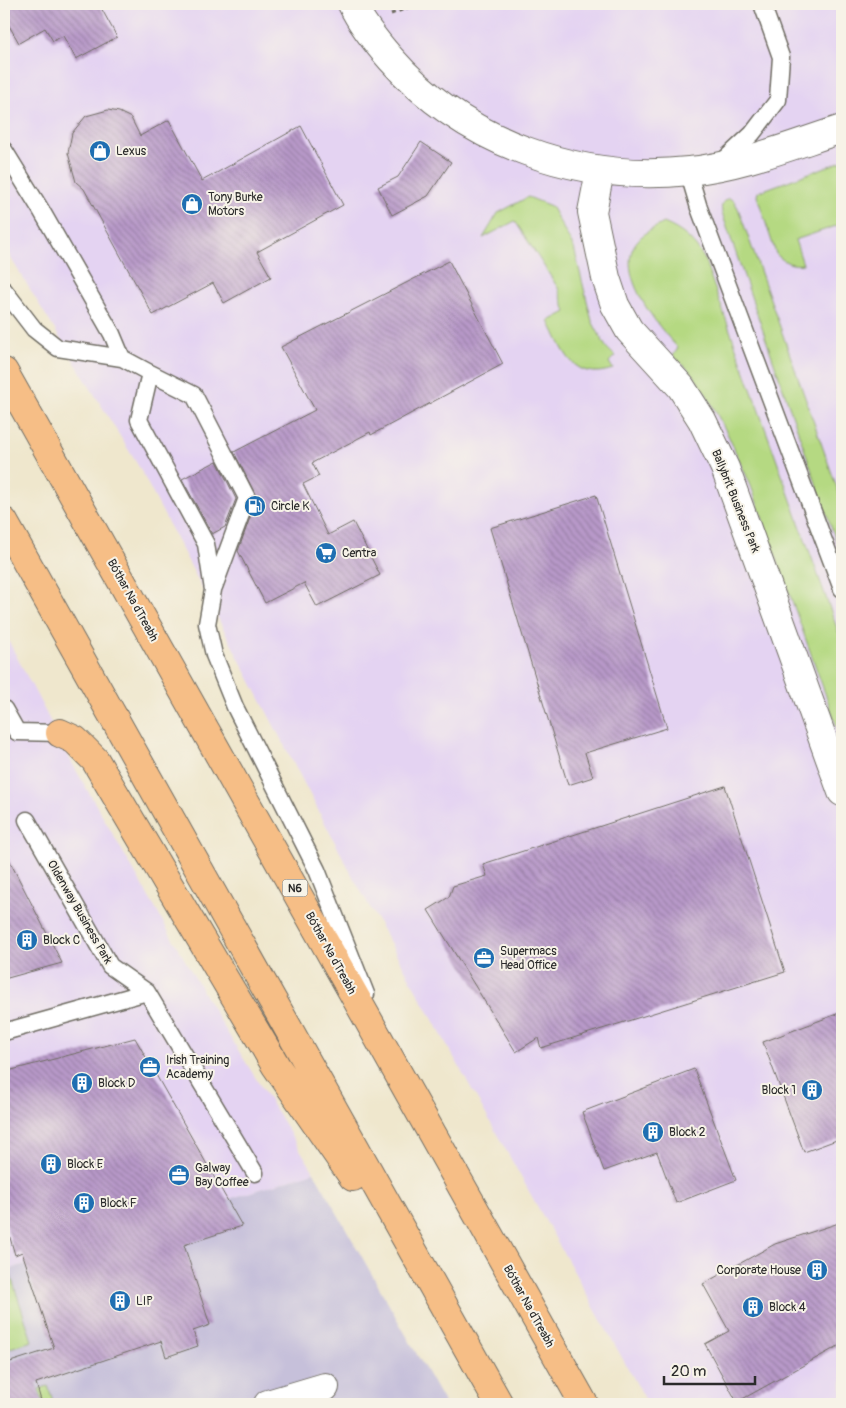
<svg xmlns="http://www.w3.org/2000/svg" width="846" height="1408" font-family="Pangolin,sans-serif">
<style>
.built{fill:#e4d3f2}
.industrial{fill:#c6c0da}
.green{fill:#b5d982;stroke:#708256}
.building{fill:url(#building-back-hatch)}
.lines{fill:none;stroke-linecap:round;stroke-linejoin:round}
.lane-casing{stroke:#706d64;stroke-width:19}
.street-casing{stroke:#706d64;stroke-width:30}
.highway-casing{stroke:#706d64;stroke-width:30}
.path{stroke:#706d64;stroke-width:3;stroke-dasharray:4 4;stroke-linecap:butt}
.lane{stroke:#fff;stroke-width:16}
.street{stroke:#fff;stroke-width:28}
.highway{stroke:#f6be86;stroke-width:28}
.labels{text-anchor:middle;stroke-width:4;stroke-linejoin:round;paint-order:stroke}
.shield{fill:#f7f3e8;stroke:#686764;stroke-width:1}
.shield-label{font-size:11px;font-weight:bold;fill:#2b2b2b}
.poi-label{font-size:12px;fill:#2b2b2b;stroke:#f7f3e8;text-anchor:start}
.street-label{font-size:12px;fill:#2b2b2b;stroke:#f7f3e8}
</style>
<defs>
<pattern id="building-back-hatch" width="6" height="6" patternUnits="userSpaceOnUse" patternTransform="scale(1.25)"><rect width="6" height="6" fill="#b899c9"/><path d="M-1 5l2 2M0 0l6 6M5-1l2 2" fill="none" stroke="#967da3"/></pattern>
</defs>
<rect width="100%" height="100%" fill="#f7f3e8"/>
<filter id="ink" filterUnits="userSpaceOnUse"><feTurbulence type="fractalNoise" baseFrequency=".02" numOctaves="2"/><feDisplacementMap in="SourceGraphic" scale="10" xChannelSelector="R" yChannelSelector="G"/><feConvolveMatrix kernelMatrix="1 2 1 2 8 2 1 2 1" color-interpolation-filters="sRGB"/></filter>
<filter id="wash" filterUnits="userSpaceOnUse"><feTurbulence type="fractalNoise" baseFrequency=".0096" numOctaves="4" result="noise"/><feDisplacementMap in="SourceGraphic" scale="20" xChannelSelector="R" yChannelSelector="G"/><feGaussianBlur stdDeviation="1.12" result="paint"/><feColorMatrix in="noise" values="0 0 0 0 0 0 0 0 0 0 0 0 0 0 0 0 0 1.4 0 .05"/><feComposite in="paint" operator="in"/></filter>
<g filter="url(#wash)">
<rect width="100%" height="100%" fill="#efe7cd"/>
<path class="built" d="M4,4h838v1400h-194l-296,-529 -213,-408 -135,-220z
M4,632l68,131 142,248 100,161 -310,99z"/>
<path class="industrial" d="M314,1172l131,232h-441v-133z"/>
<path class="green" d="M842,161v63l-47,16 8,24c-11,2 -19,-2 -27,-10l-19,-58 1,-4z
M528,197l23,9 23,42 18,73 14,26 9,9 -6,6 4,7c-41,13 -49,-18 -64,-48l17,-9 -8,-24 -43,-67 -32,17 15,-25z
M729,198l5,3 4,7 104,294v56l-120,-345c-1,-7 -1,-12 7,-15z
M664,223c19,8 29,17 40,35l138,384v99l-91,-255 -24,-53 -22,-41 -14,-20 -18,-16 5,-8c-21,-22 -66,-78 -40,-108 7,-8 16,-12 26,-17z
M9,1270l23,71 -28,9v-79z
M48,1386l6,18h-10l-5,-15z"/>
<g id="blocks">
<path class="building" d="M4,4h95l18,33 -41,22 -13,-23 -10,5 -8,-13 -26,15 -15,-26z
M108,110l11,2 12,6 9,18 29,-16 33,61 99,-55 42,79 -86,47 14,25 -47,26 -11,-20 -60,32 -69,-126 -8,-7 -8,-29 4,-20 14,-17z
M421,142l30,20 -23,34 -36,19 -14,-28 20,-10z
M449,261l54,103 -132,71 -1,-3 -58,31 7,13 -16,8 25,51 25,-13 27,53 -63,32 -13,-24 -39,20 -27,-52 19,-53 -23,-46 81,-42 -34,-63z
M217,461l19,38 -11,28 -13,7 -30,-55z
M596,495l71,233 -82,25 8,24 -25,8 -78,-257z
M725,786l60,186 -244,76 -3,-10 -22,14 -88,-142 21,-13 4,-11 34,-10 -4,-12z
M4,850l58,113 -58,16z
M842,1012v126l-38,14 -41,-110z
M135,1038l107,188 -58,19 26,80 -17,6 5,15 -32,11 -5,-16 -125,42 6,21h-38v-40l50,-16 -32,-96 -7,3 -11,-38v-145z
M694,1069l42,111 -60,23 -19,-51 -53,19 -22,-59z
M842,1222v122l-105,58 -32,-58 24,-13 -26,-47 72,-40z"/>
</g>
</g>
<g filter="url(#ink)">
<use href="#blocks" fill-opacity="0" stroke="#706d64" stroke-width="1"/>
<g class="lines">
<g class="lane-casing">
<path id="lane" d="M4,150l37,60 71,124 10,24
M722,162l30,-28 26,-34 3,-43 -19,-53
M688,171l11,37 143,381
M4,290l30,39 24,19 64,10 28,15 -11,47 67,124 7,46 -6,34 7,31 21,52 82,163 49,124
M150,373l44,22 53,103 -33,89
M4,709l13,23 43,1
M27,820l83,146 37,26 108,181
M4,1032l143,-40"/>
</g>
<g class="street-casing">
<path id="street" d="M352,4c10,21 24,38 39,55 74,84 187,124 298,112 52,-5 103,-26 153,-42
M600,171l-8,41 14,66 9,27 14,25 52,57 21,33 23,48 117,324
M268,1404l57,-17"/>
</g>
<g class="highway-casing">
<path id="highway" d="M4,372l580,1032
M4,522l495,882
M60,733l15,7 20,20 181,306 77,111"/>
</g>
<path class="path" d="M391,14l27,-10"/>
<use href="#lane" class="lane"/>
<use href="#street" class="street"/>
<use href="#highway" class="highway"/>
</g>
</g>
<defs>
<g id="shop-disc" transform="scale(1.125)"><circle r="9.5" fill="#1f6fb2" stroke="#f7f3e8"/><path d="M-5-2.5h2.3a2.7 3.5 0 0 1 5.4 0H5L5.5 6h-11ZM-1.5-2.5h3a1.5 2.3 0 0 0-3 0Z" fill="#fff"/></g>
<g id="fuel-disc" transform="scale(1.125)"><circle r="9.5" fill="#1f6fb2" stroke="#f7f3e8"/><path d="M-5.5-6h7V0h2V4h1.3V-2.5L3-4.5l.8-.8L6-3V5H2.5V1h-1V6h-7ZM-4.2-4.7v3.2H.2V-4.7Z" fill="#fff"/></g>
<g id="supermarket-disc" transform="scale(1.125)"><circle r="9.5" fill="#1f6fb2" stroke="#f7f3e8"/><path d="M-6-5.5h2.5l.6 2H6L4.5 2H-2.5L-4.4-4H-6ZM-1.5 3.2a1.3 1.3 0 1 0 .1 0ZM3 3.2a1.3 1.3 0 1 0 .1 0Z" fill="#fff"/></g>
<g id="building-disc" transform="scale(1.125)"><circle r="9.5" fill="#1f6fb2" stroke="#f7f3e8"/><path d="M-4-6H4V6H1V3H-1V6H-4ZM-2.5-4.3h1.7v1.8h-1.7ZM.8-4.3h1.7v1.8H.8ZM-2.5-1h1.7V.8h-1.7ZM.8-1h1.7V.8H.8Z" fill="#fff"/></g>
<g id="office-disc" transform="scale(1.125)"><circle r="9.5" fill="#1f6fb2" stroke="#f7f3e8"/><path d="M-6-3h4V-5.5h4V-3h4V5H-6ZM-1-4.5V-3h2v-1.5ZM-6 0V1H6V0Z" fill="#fff"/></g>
</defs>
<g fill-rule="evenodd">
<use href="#shop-disc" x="100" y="151"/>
<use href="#shop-disc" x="192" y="204"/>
<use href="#fuel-disc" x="255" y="506"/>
<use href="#supermarket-disc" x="326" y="553"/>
<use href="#building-disc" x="27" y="940"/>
<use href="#office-disc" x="484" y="958"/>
<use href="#office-disc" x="150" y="1067"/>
<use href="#building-disc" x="82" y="1083"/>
<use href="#building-disc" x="812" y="1090"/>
<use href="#building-disc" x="653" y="1132"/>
<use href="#building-disc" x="51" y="1164"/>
<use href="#office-disc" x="179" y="1175"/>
<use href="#building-disc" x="84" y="1203"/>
<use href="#building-disc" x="817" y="1270"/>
<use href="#building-disc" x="120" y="1301"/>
<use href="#building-disc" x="753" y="1307"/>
</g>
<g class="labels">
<rect class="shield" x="282.5" y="879.5" width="25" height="17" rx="4"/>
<g class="shield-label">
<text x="295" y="892">N6</text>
</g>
<g class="poi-label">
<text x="116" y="155">Lexus</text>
<text x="208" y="201">Tony Burke<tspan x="208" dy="14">Motors</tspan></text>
<text x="271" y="510">Circle K</text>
<text x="342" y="557">Centra</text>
<text x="43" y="944">Block C</text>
<text x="500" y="955">Supermacs<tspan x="500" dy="14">Head Office</tspan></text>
<text x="166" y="1064">Irish Training<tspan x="166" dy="14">Academy</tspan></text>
<text x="98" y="1087">Block D</text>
<text x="796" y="1094" text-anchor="end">Block 1</text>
<text x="669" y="1136">Block 2</text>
<text x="67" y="1168">Block E</text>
<text x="195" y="1172">Galway<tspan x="195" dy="14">Bay Coffee</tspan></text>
<text x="100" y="1207">Block F</text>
<text x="801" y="1274" text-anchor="end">Corporate House</text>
<text x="136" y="1305">LIP</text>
<text x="769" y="1311">Block 4</text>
</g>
<g class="street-label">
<text transform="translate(736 501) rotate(68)" y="4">Ballybrit Business Park</text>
<text transform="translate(133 600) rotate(61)" y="4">Bóthar Na dTreabh</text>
<text transform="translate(80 912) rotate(60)" y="4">Oldenway Business Park</text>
<text transform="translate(331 953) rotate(61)" y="4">Bóthar Na dTreabh</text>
<text transform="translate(529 1306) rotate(61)" y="4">Bóthar Na dTreabh</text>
</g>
</g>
<rect width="846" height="1408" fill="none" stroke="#f7f3e8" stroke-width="20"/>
<path d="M664 1376v8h91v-8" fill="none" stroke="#2b2b2b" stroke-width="2.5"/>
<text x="671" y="1376" font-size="15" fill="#2b2b2b" stroke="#f7f3e8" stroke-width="4" paint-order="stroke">20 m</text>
</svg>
